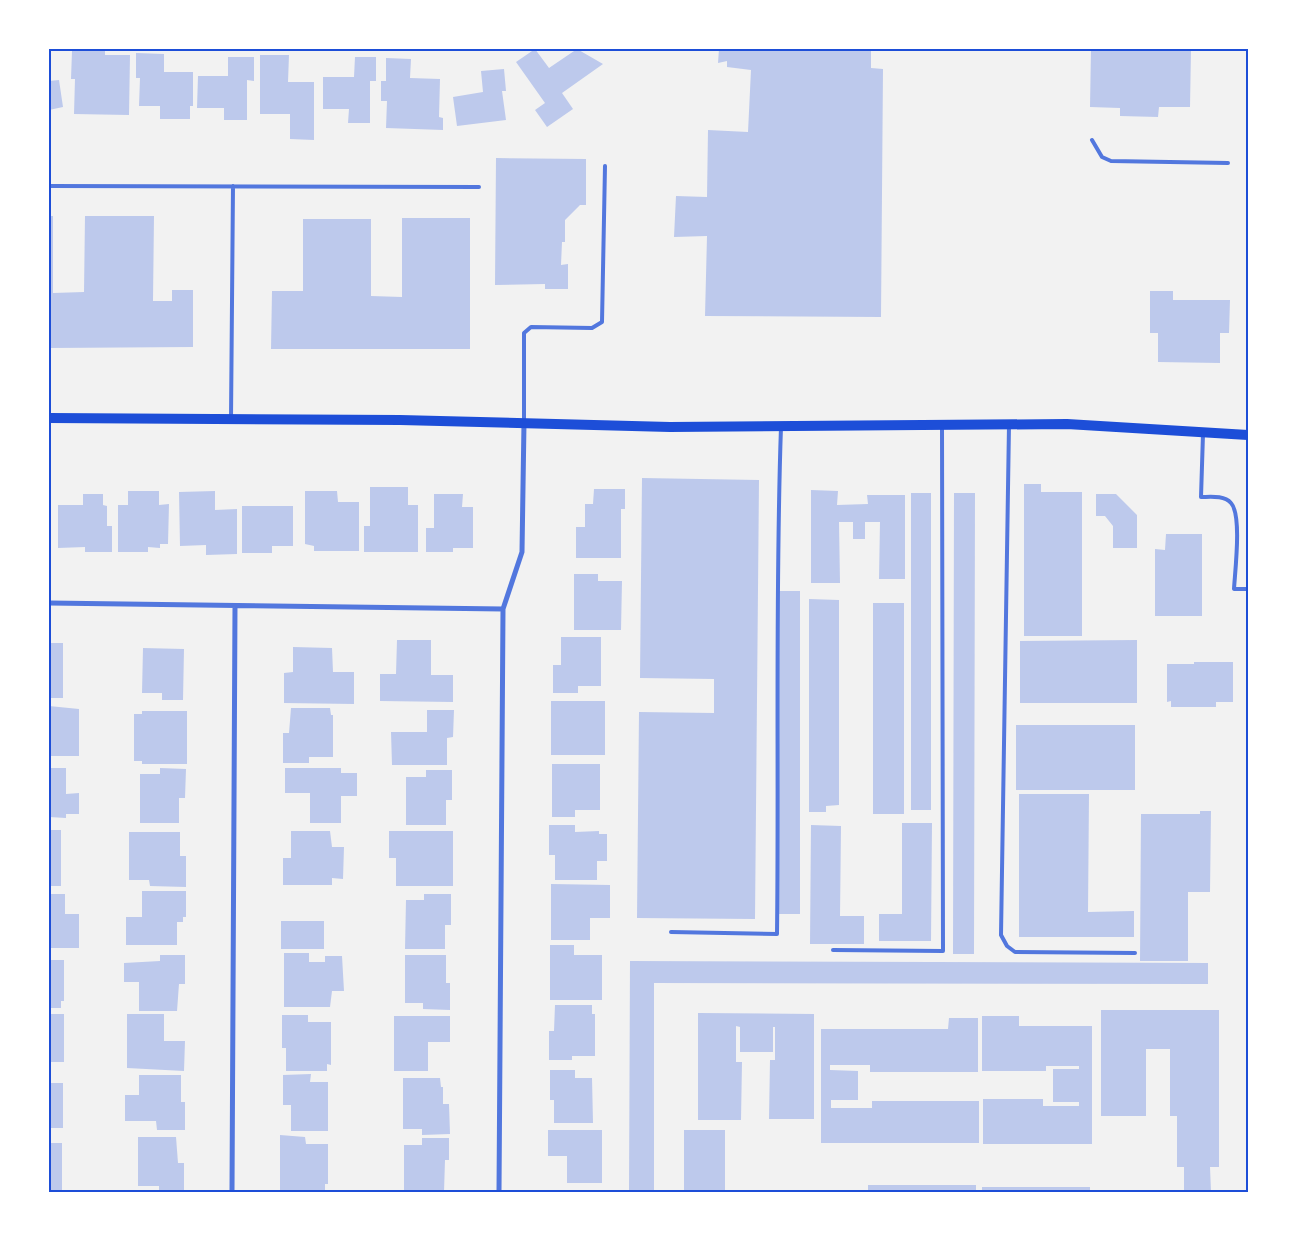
<svg xmlns="http://www.w3.org/2000/svg" width="1297" height="1241" font-family="'Open Sans',sans-serif">
<style>
.building{fill:#bdc9ec}
.lines{fill:none;stroke-linecap:round;stroke-linejoin:round}
.service{stroke:#5277de;stroke-width:4}
.minor{stroke:#5277de;stroke-width:5}
.secondary{stroke:#1d4ed8;stroke-width:10}
.neatline{fill:none;stroke:#1d4ed8;stroke-width:2}
</style>
<rect width="100%" height="100%" fill="#f2f2f2"/>
<path class="building" d="M535,49l14,19 28,-19 26,15 -41,29 11,16 -26,18 -12,-17 10,-7 -29,-41z
M719,49h152v19l12,1 -2,248 -176,-1 2,-80 -33,1 2,-41 31,1 1,-67 40,2 3,-62 -24,-3v-6l-9,2z
M1091,49h100l-1,58h-31l-1,10 -38,-1v-8l-30,-1z
M72,51h33v4h25l-1,60 -55,-1 1,-35h-4z
M136,53l28,1v18h29v34h-3v13h-30v-13h-21l1,-28h-4z
M260,55h29l-1,27h26v58l-24,-1v-25h-30z
M228,57h26v24l-7,-1v40h-23v-12h-27l1,-32h30z
M355,57h21v24h-6v42h-22l1,-14h-26v-32h31z
M386,58l25,1 -1,19 30,1 -1,38 4,1v12l-57,-2 1,-27h-6v-20h5z
M504,69l2,22h-4l4,29 -49,6 -4,-29 30,-5 -2,-21z
M59,80l4,27 -14,3v-29z
M496,158l90,1v46h-6l-15,15v22h-3l-1,23 7,-1v25h-23v-5l-50,1z
M49,216h4v77l31,-1 1,-76h69l-1,85h19v-11h21v57l-144,1z
M402,218h68v131h-199l1,-58h31v-72h68v77l31,1z
M1150,291h23v9h57l-1,33h-9v30l-62,-1v-29h-8z
M642,478l117,2 -4,439 -118,-1 2,-206 75,1v-34l-74,-1z
M1024,484h17v8h41v144h-58z
M370,487h38v18h10v47h-54v-26h6z
M594,489h31v20h-4v49h-45v-31h9v-23h8z
M811,490l27,1 -1,14 31,-1 -1,-9h38v84h-26l1,-57h-15v17h-12v-17h-14l1,61h-29z
M128,491h31v14l10,-1 -1,40h-8v4l-12,-1v5h-30v-47h10z
M215,491v19l22,-1v45l-31,1v-10l-26,1 -1,-54z
M305,491h32l1,11h21v49h-45v-5l-9,-2z
M911,493h20v317h-20z
M954,493h21l-1,461h-21z
M83,494h20v11l4,1v20h5v26h-27v-5l-27,1v-43h25z
M434,494h29l-1,13h11v41h-20v4h-27v-24h8z
M1096,494h20l21,21v33h-24v-22l-8,-10h-9z
M242,506h51v40h-21v7h-30z
M1166,534h36v82h-47v-67l10,1z
M574,574h24v7h24l-1,49h-47z
M779,591h21v323h-21z
M809,599l30,1v205l-13,1v6h-17z
M873,603h31v211h-31z
M561,637h40v49h-23v7h-25v-28h8z
M397,640h34v35h22v27l-73,-1v-27h16z
M1137,640v63h-117v-62z
M49,643h14v55h-14z
M293,647l39,1 1,24h21v32l-70,-1v-30l9,-1z
M143,648l41,1 -1,51h-21v-7h-20z
M1194,662h39v40h-17v5h-45v-6l-4,1v-38h27z
M551,701h54v54h-54z
M49,706l30,3v47h-30z
M291,708h39l1,7h2v42h-24v6h-26v-30h6z
M427,710h27l-1,27 -6,1v27h-55l-1,-33h36z
M142,711h45v53h-45v-3h-8v-47h8z
M1016,725h119v65h-119z
M552,764h48v46h-25v7h-23z
M49,768h17v26l13,-1v21h-13v4l-17,-1z
M160,768l26,1 -1,29h-6v25h-39v-49h20z
M285,768h56v5h16v23h-16v27h-31v-30h-25z
M426,770h26v30h-6v25h-40v-48h20z
M1019,794h70l-1,118 46,-1v26h-115z
M1200,811h11l-1,81h-22v69h-48l1,-147h59z
M902,823h30l-1,118h-52v-27h23z
M549,825h26v7l24,-1v3h8v27h-10v19h-42v-25h-6z
M811,825l30,1 -1,90h24v28h-54z
M49,830h12v56h-12z
M291,831h39l2,16h12l-1,32 -11,-1v7h-49v-27h8z
M389,831h64v55h-57v-28h-7z
M129,832h51v24h6v31l-36,-1 -1,-6h-20z
M551,884l59,1v33h-20v22h-39z
M142,891h44v26h-3v5h-6v23h-51v-28h16z
M49,894h16v20h14v34h-30z
M424,894h27v31h-6v24h-40l1,-49h18z
M281,921h43v28h-43z
M550,945h24v10h28v45h-52z
M284,953h25v9h16v-6h17l2,35h-12l-2,16h-46z
M160,955h25v29h-6l-2,27h-38v-29h-15v-19l36,-2z
M405,955h41v28h4v27l-27,-1v-6h-18z
M49,960h15v41h-3v7h-12z
M630,961l578,2v21l-554,-1v209h-25z
M555,1005h37v9h3v42h-23v4h-23v-29h5z
M1101,1010h118v157h-9l1,25h-27v-25h-7v-51h-7v-67h-24v67h-45z
M698,1013l116,1v105h-45l1,-59h5v-33h-2v25h-33v-25l-4,-1v36h6l-1,58h-43z
M49,1014h15v48h-15z
M127,1014h37v27h21l-1,30 -57,-3z
M282,1015h26v7h23v43l-4,-1v7h-41v-23h-4z
M394,1016h56v26h-22v29h-34z
M982,1016h37v10h73v118h-109v-45h60v7h36v-4h-26v-33h26v-3h-33v5h-64z
M949,1018h29v54h-108v-7h-40v5l28,1v29h-27v8h41v-7h107v42h-158v-114h127z
M550,1070h25v8h17l1,45h-39v-23h-4z
M311,1074l-1,8h18v49h-37v-26h-8v-30z
M139,1075h42v27h4v28h-28l-1,-9h-31v-26h14z
M403,1078h37l1,9h2v17h6l1,30 -28,1v-6h-19z
M49,1083h14v45h-14z
M548,1130h54v53h-35v-27h-19z
M684,1130h41v62h-41z
M280,1135l25,2 1,7h22v40h-3v7h-45z
M138,1137h38l2,26h6v29h-25v-6h-21z
M422,1138h27v22h-4l-1,32h-40v-47h18z
M49,1143h13v48l-13,-1z
M868,1185h108v7h-108z
M982,1187h108v5h-108z
M554,1190h36v2h-36z"/>
<g class="lines">
<path class="service" d="M1092,140l10,17 9,4 117,2
M49,186l430,1
M231,419l2,-233
M524,422v-89l7,-6 61,1 10,-6 3,-156
M1009,425l-8,510 6,11 8,6 120,1
M1203,434l-2,63c9,0 23,-2 30,6 11,12 4,68 3,86h14
M671,932l106,2c2,-169 -2,-338 4,-507
M833,950l110,1 -1,-524"/>
<path class="minor" d="M49,603l454,6
M232,1192l3,-586
M499,1192l4,-583 19,-57 2,-129"/>
<path class="secondary" d="M49,418l351,2 270,7 397,-3 181,11"/>
</g>
<rect width="1297" height="1241" fill="none" stroke="#ffffff" stroke-width="100"/>
<rect x="50" y="50" width="1197" height="1141" class="neatline"/>
</svg>
